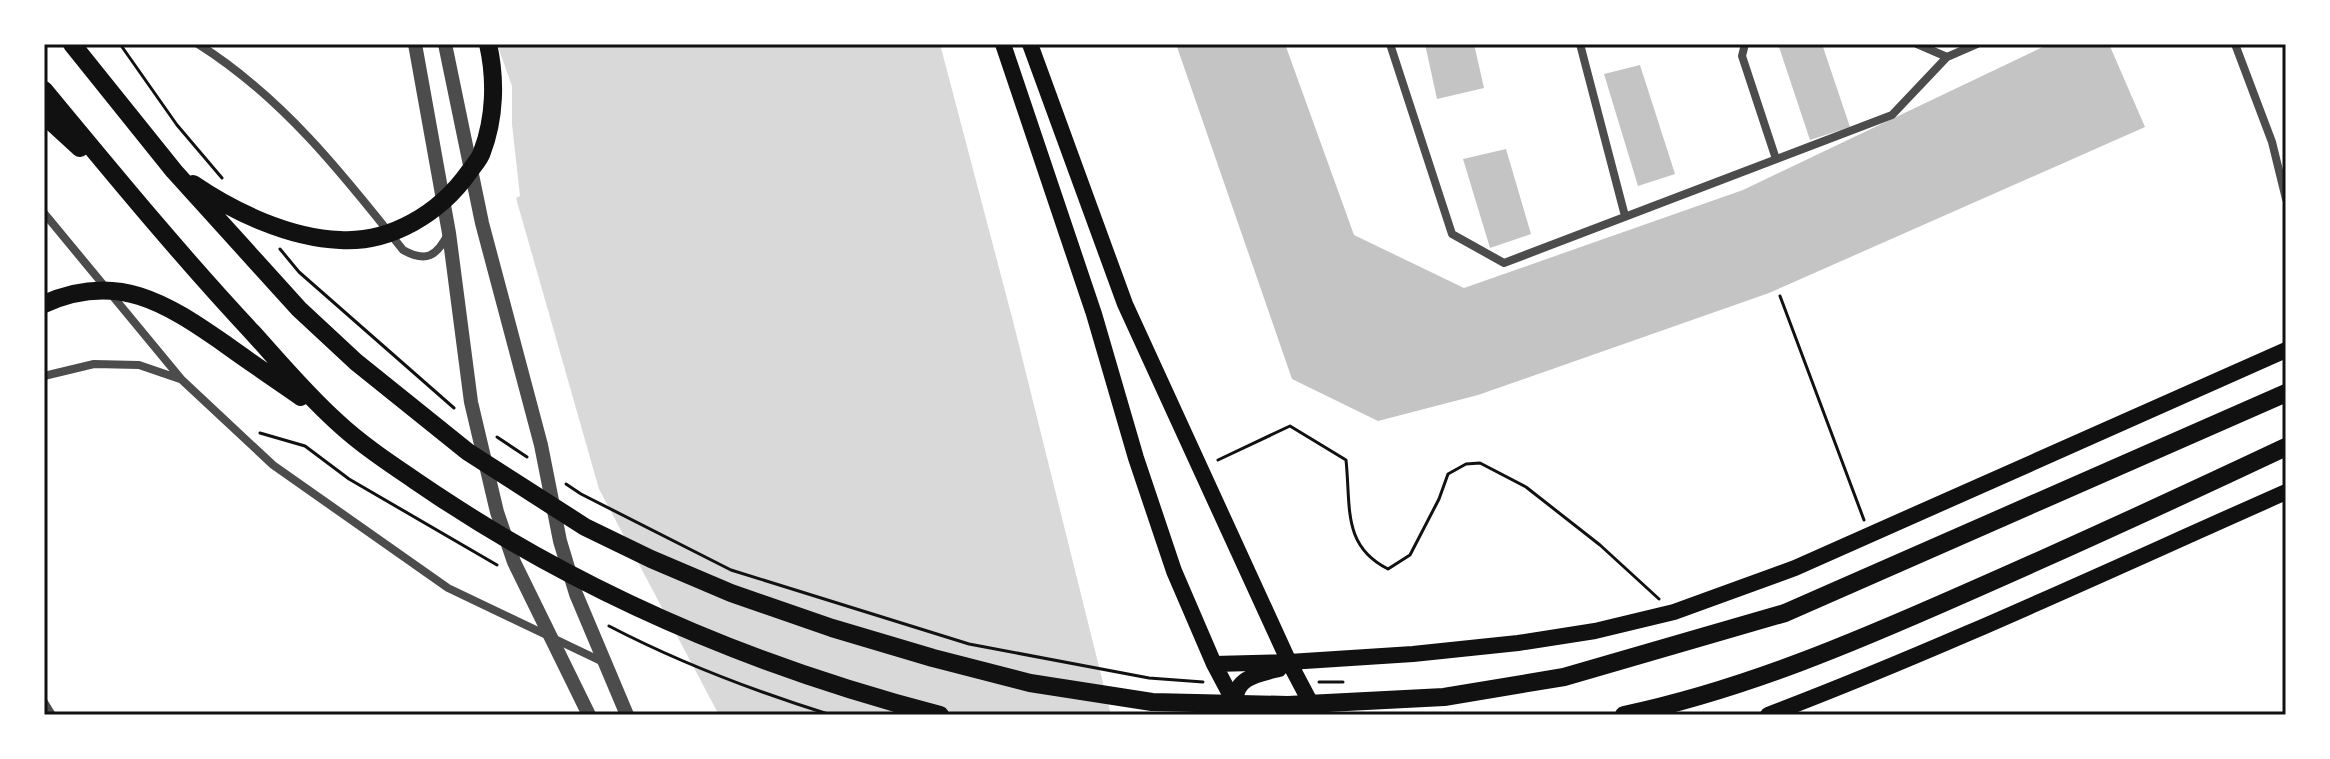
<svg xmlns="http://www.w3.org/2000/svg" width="2330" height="759" font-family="'PT Sans',sans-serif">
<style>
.water{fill:#d9d9d9}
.building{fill:#c4c4c4}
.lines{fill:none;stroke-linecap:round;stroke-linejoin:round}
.path{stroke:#111;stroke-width:3}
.minor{stroke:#4c4c4c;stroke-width:8}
.tertiary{stroke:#4c4c4c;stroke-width:14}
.secondary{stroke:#111;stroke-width:16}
.trunk{stroke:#111;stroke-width:18}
.neatline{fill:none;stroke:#111;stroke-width:3}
</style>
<rect width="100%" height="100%" fill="#fff"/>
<path class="water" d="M497,44h443l74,281 97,390h-392l-120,-226 -83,-291 4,-2 -8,-72v-38z"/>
<path class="building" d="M1176,44h109l69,191 110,53 279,-98 306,-146h60l36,83 -376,166 -291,102 -100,26 -86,-42z
M1425,44h49l10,44 -47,11z
M1778,44h44l28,83 -40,13z
M1640,65l35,109 -37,12 -34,-112z
M1506,149l25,85 -41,14 -27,-89z"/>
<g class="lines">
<path class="path" d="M120,44l57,81 45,53
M280,249l19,23 155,136
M1780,296l84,224
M260,433l45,13 44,33 148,86
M497,437l30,20
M1218,460l72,-34 56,34c5,47 -4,86 42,109l22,-14 29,-56 9,-25 18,-10 14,-1 46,24 74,58 59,54
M566,484l15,10 150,76 238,74 180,34 54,4
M609,626c71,37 145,65 222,89
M1319,682h24"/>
<path class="minor" d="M198,44c83,52 145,130 205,206 23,13 34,6 45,-16
M1390,44l62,190 52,29 388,-148 55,-58 30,-13
M1580,44l45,172
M1745,44l-3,12 34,103
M1917,44l30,13
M2235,44l37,98 14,57
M44,213l138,167 91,85 175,123 155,74
M44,376l50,-12 45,1 41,14
M44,702l8,13"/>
<path class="tertiary" d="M415,44l34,189 22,169 26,110 17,50 75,153
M445,44l37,179 59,222 19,96 16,53 51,121"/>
<path class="secondary" d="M1003,44l91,270 42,144 38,113 40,93 27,51
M1030,44l95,260 164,358 28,53
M1214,664l75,-2 124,-8 105,-11 77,-12 79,-19 121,-44 491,-218
M1236,705c-4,-27 22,-31 43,-36
M1768,715c176,-67 346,-147 518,-223"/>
<path class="trunk" d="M72,44l102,127 125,138 57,53 112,90 117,75 66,32 80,34 101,35 101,30 97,25 122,19 136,3 156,-8 120,-20 221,-64 501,-220
M44,90c68,82 136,165 209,243 27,30 53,61 83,88 31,29 67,51 102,75 154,102 324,173 502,219
M44,115l36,33
M193,184c41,28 96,54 147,56 51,3 100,-27 129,-68 4,-6 11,-13 13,-20 13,-34 14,-73 6,-108
M44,304c73,-33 122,-1 181,40 25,18 50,35 76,53
M1624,715c119,-25 231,-73 342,-122 107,-47 214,-96 320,-146"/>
</g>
<rect width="2330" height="759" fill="none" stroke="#ffffff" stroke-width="92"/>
<rect x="46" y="46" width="2238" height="667" class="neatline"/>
</svg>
